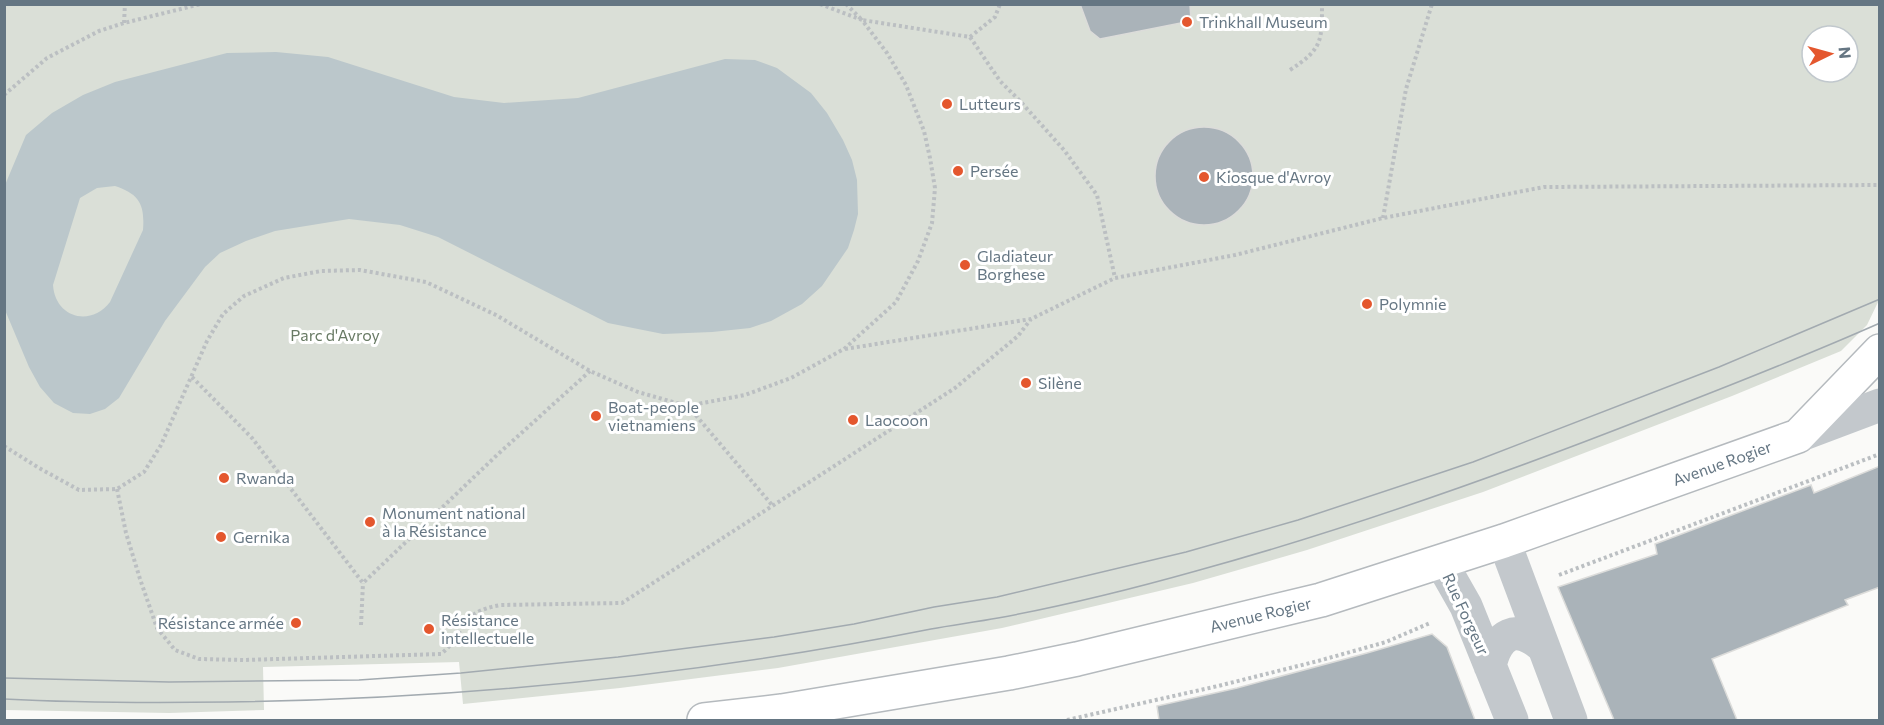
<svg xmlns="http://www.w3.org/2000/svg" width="1884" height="725" font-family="Commissioner,sans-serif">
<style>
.green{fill:#dadfd7;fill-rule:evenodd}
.water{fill:#bbc7cb;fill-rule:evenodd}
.building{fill:#aab3b9;stroke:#dcdcda;stroke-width:1.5}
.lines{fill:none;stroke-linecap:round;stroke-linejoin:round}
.major-casing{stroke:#b5babe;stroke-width:36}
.path{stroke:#bbbfc2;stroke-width:4;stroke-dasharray:3 3;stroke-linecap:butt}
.minor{stroke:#c3c8cc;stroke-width:33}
.major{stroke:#fff;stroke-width:33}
.tram{stroke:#a2aab0;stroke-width:1.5}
.poi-dot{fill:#e4572e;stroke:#fff;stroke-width:2}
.labels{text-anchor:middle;stroke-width:6;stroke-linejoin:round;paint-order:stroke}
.poi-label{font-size:16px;fill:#657683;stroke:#fff;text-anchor:start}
.park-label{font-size:16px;fill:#687a64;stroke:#fff}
.street-label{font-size:16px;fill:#657683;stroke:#fff}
</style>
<rect width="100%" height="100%" fill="#fafaf8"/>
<path class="green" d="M4,5h1875v295l-12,25 -26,26 -109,45 -249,96 -176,58 -114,33 -191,45 -224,40 -158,20 -157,16 -4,-42 -196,5 1,43 -95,3 -164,-3zM1812,36h36v36h-36z"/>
<path class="water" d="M276,52l52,5 126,40 50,6 74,-5 147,-39 30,1 22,8 34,25 16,20 16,27 9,20 5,20 1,34 -4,16 -6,18 -26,38 -20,18 -31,17 -21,7 -38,4 -49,2 -55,-11 -170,-86 -38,-12 -51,-6 -74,12 -29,10 -26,12 -15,14 -40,54 -46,77 -14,11 -15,5 -17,-1 -19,-10 -14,-16 -11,-20 -24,-57v-125l21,-50 26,-22 31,-18 32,-13 112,-29zM115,186c24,8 30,18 28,44l-33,72c-20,26 -55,15 -57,-17l27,-87 17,-10z"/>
<path class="building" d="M1080,4h110l1,17 -91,18 -10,-8z
M1155 176a49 49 0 1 1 98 0a49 49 0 1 1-98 0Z
M1880,466v121l-35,13 3,5 -136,54 25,61h-123l-56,-133 99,-33 -2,-10 156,-59 3,8z
M1432,634l15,13 28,73h-316l-2,-14 80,-18 130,-35z"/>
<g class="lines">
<g class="major-casing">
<g id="major">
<path id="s1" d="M704,720l78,-9 227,-38 68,-14 244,-59 183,-59 294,-105 82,-85"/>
</g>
</g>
<path class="path" d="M846,4l16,16 108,17 30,44 20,20 44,49 33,45 18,83
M124,23l1,-19
M970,37l25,-20 5,-13
M1290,70c32,-21 32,-28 32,-66
M4,95l43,-37 52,-27 25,-8 77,-19
M1383,218l23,-129 26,-85
M845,349l186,-30 84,-41 120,-23 148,-37 161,-31 336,-2
M192,377l60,61 111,145 133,-127 94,-85
M688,406l84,99
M4,446l35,22 40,22 38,-1 27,-17 17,-27 46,-104 16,-27 21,-18 40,-18 37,-7 39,-1 66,12 70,33 94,56 48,21 49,14 58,-11 46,-17 53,-29 52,-47 22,-41 14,-38 3,-35 -5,-30 -6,-27 -18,-46 -19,-32 -25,-33 -42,-16
M117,489l9,44 14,46 17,49 18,22 24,9 45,1 197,-6c26,-21 16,-42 60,-49l121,-2 333,-215 63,-52 13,-17
M1559,575l321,-121
M361,625l2,-42
M1067,720l151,-34 100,-25 68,-19 44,-19"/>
<path class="minor" d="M1798,436l82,-31
M1504,541l67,179
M1441,562l25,44 46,114
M1490,666c7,-32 26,-43 52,-20"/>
<use href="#major" class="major"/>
<path class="tram" d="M4,678l165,4 190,-2 102,-7 157,-16 156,-20 80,-13 80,-17 63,-10 189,-45 112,-32 175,-58 246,-95 161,-68
M4,699c75,4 149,4 224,3 236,-3 471,-27 703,-73 22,-4 45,-7 67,-11 65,-12 134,-29 198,-47 153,-42 302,-95 450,-153 78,-30 157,-61 234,-95"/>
</g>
<g class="poi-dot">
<circle cx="1187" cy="22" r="6"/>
<circle cx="947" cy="104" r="6"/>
<circle cx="958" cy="171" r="6"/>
<circle cx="1204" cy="177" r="6"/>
<circle cx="965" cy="265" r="6"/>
<circle cx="1367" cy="304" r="6"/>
<circle cx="1026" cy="383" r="6"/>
<circle cx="596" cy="416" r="6"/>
<circle cx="853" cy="420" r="6"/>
<circle cx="224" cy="478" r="6"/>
<circle cx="370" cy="522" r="6"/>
<circle cx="221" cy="537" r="6"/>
<circle cx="296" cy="623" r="6"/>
<circle cx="429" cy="629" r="6"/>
</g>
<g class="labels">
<g class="poi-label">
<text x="1199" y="28">Trinkhall Museum</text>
<text x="959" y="110">Lutteurs</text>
<text x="970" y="177">Persée</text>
<text x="1216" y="183">Kiosque d'Avroy</text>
<text x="977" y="262">Gladiateur<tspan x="977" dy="18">Borghese</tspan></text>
<text x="1379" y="310">Polymnie</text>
<text x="1038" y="389">Silène</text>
<text x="608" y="413">Boat-people<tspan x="608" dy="18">vietnamiens</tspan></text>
<text x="865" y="426">Laocoon</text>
<text x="236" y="484">Rwanda</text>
<text x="382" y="519">Monument national<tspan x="382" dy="18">à la Résistance</tspan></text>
<text x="233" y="543">Gernika</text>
<text x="441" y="626">Résistance<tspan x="441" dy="18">intellectuelle</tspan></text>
<text x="284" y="629" text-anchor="end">Résistance armée</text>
</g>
<g class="park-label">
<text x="335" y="341">Parc d'Avroy</text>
</g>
<g class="street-label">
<text dy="6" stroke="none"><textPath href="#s1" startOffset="1053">Avenue Rogier</textPath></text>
<text transform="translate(1466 614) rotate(65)" y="6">Rue Forgeur</text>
<text dy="6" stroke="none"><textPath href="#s1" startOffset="567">Avenue Rogier</textPath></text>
</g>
</g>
<rect width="1884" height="725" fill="none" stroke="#657683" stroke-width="12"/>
<g transform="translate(1830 54) rotate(85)"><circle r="28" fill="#ffffff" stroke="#c1c8cd" stroke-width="1.5"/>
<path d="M0-4.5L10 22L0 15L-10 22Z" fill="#e4572e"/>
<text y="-9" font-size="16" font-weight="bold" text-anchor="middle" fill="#657683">N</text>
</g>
</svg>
